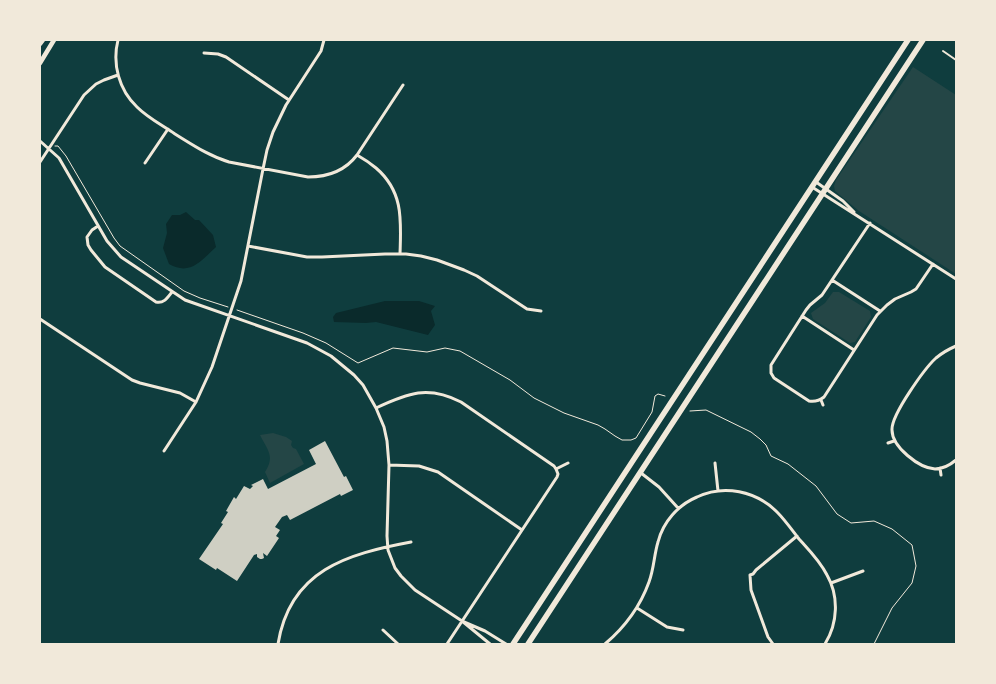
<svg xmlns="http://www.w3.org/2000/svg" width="996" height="684" font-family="Inter,sans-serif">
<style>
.green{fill:#244646}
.water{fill:#0a2a2b}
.building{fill:#cfcfc3}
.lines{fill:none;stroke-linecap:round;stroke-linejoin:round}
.path{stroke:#f1e9da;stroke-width:1}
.service{stroke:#f1e9da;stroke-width:2}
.minor{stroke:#f1e9da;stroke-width:3}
.tertiary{stroke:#f1e9da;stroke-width:4.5}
.primary{stroke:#f1e9da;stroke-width:5.5}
</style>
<rect width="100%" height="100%" fill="#0f3d3e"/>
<path class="green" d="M913,67l43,28v179l-97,-63 -24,-20 -1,-5 2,-6z
M833,292h6l31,19 1,6 -16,25 -5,1 -37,-24 -2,-6 14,-10z
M273,433l13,4 6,4 -1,4 2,3 3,1 8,15 -34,19 -5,-11c10,-16 3,-21 -5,-37z"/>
<path class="water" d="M186,212l9,8h4l14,15 3,12c-15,14 -26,29 -47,17l-6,-16 4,-15 -1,-9 6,-9h8z
M385,301h34l16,5 -4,5 4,14 -7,10 -52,-13 -10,1 -32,-1 -1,-5 3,-4z"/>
<path class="building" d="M325,441l19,36 2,-1 7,14 -12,6 -1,-2 -50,26 -3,-5 -5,2 -7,10 5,3 -4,6 3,2 -12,18 -4,-3 1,5 -2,1h-2l-3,-2v-3l-3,1 -17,26 -20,-13 -1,2 -17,-11 24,-35 -2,-1 7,-11 -2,-1 8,-14 2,2 8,-13 6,3 3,-3 -2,-1 12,-6 5,10 48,-25 -7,-14z"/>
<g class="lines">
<path class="path" d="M55,146h3l8,10 48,82 6,8 64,45 16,7 28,9
M237,310l66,23 23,10 32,20 35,-15 34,4 18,-4 15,3 50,29 24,18 30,15 34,12 7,4 10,7 7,4h9l5,-2 16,-26 3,-16 3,-2 7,2
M690,411l16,-1 45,22 9,7 6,6 5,11 17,8 28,22 21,28 14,9 23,-2 18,8 20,16 4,21 -4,17 -20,25 -18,36"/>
<path class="service" d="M943,51l13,9"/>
<path class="minor" d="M118,40c-6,24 1,50 19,67 11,11 25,18 38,27 18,11 34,22 54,28l79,15c20,0 37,-6 49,-22l46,-70
M204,53l14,1 8,3 63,43
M40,141l19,17 48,83 14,16 64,43 122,43 24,13 23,19 9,10 13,23 8,19 3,14 2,24 -2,71 1,14 7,18 6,8 14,14 47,31 28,23
M357,155c7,4 13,8 19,13 28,24 25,53 24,86
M40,162l44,-67 12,-11 8,-4 14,-5
M145,163l23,-34
M816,182l27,19 11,11
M812,187l144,92
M870,223l-48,72 -12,10 -4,5 -35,55v8l3,5 35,23c6,1 10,0 15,-4l53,-82 10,-10 8,-6 16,-7 5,-3 17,-25
M98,226l-6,4 -5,7 1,8 3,5 14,17 51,35c8,2 12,-5 16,-10
M248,246l59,11h15l63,-3h21l15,2 16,4 27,10 13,6 50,33 14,2
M832,280l48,31
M802,316l52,34
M40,319l92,61 8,3 40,10 16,9
M956,346c-7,3 -14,7 -20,12 -11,10 -45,57 -44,72 0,17 27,38 43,39 8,0 15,-4 21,-9
M821,400l2,5
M376,408c32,-15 52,-23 85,-6l93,64 2,3
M888,443l6,-2
M164,451l32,-49 16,-35 29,-86 22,-112 4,-19 6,-18 13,-27 35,-54 3,-11
M715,463l3,28
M389,465l30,1 19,6 84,58
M940,468l1,7
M556,469l12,-6
M641,473l18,14 19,21
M831,583l32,-12
M637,608l30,19 16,3
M464,622l21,9 21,13
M383,630l15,14
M278,644c12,-74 69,-90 133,-102
M447,644l110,-167 1,-3 -2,-5
M605,644c20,-17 35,-37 44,-62 5,-13 5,-27 9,-40 5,-20 20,-37 39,-45 27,-13 59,-6 80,15 8,8 15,18 22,27 10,11 21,22 28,36 12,21 11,48 -2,69
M773,644l-5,-7 -17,-47 -1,-15 3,-1 3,-4 41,-34"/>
<path class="tertiary" d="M40,44l3,-4
M40,63l14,-23"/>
<path class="primary" d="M513,644l395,-604
M528,644l395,-604"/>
</g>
<rect width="996" height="684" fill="none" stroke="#f1e9da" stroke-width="82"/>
</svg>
